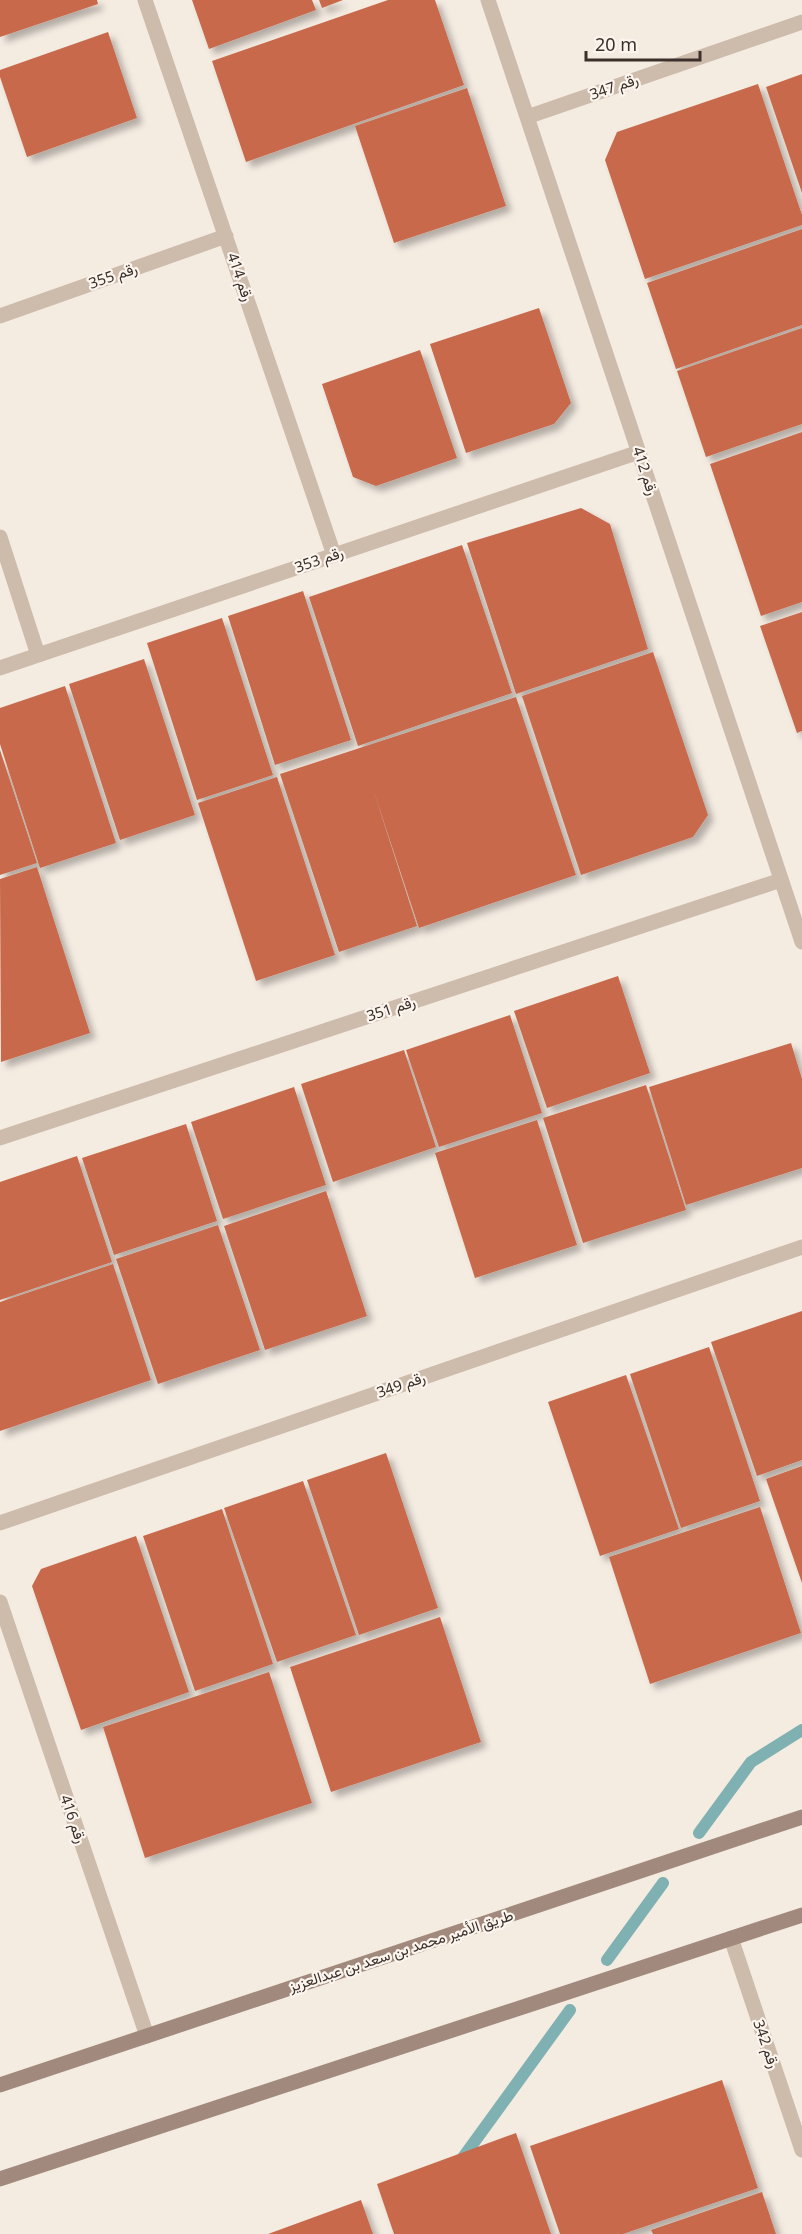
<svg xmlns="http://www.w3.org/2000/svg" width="802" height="2234" font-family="'Noto Sans',Vazirmatn,sans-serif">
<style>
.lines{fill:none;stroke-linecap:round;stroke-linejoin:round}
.stream{stroke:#7fb0b2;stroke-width:12}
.building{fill:#c8694b;filter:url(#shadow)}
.minor{stroke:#cdbbac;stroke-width:15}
.secondary{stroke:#a18a7d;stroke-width:15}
.labels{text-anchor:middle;stroke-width:4.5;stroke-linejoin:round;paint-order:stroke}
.street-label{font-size:15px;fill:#3b302b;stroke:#fbf5ee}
</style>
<defs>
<filter id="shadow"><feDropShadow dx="5.5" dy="5.5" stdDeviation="3" flood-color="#0004"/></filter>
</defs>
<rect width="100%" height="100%" fill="#f4ebe1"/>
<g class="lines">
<path class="stream" d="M699,1833l52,-71 51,-32
M607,1960l56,-77
M459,2163l111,-153"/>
</g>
<path class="building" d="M0,0h97l1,4 -98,33z
M192,0h120l4,10 -107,39z
M319,0h24l-21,8z
M388,0h47l29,85 -218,77 -34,-101z
M108,32l29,86 -110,39 -27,-80v-7z
M802,74v119l-36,-106z
M758,84l44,131v10l-157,54 -40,-119 12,-28z
M467,88l39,118 -112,37 -39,-117z
M802,229v96l-126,44 -29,-86z
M539,308l32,95 -17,21 -88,29 -36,-109z
M802,328v96l-96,33 -29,-86z
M420,350l37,108 -81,28 -23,-9 -31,-93z
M802,432v170l-41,14 -51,-152z
M581,508l29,16 38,125 -132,45 -49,-151z
M462,545l50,148 -154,53 -49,-149z
M303,591l48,149 -76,25 -47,-149z
M802,612v119l-5,2 -37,-107z
M222,618l51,157 -76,25 -50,-157z
M653,652l55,163 -15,22 -112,38 -59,-179z
M144,659l51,156 -75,25 -51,-156z
M65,686l51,157 -76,25 -40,-124v-36z
M516,697l60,178 -157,53 -47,-142 45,140 -78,26 -59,-178z
M0,750l37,113 -37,12z
M277,777l58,178 -79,26 -58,-178z
M37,867l53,166 -89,29 -1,-183z
M618,976l32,97 -103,35 -33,-97z
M510,1015l32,98 -103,34 -33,-97z
M791,1043l11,36v89l-116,37 -37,-118z
M404,1050l32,97 -103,35 -32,-98z
M646,1085l40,125 -103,33 -40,-125z
M294,1087l32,98 -103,34 -32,-97z
M537,1120l40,125 -102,33 -40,-125z
M186,1124l31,97 -103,34 -32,-97z
M77,1156l35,106 -112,38v-118z
M326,1191l41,125 -102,34 -41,-124z
M218,1225l42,125 -102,34 -42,-125z
M113,1264l38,116 -151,51v-129z
M802,1311v149l-45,16 -46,-134z
M709,1347l51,154 -79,27 -51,-154z
M626,1375l53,154 -79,27 -52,-154z
M386,1453l52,155 -79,27 -52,-155z
M802,1466v117l-36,-104z
M303,1481l53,154 -79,27 -53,-154z
M760,1507l41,126 -151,51 -41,-127z
M222,1509l51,155 -78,27 -52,-155z
M136,1536l53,156 -108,38 -49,-144 9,-17z
M440,1617l41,125 -150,50 -41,-125z
M269,1672l43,131 -167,55 -42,-131z
M722,2080l36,108 -135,46h-63l-30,-88z
M516,2133l35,101h-157l-17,-50z
M762,2192l14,42h-123l-2,-4z
M361,2200l12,34h-105z"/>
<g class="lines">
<path class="minor" d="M145,0l189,555
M488,0l314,942
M527,117l275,-95
M0,316l226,-80
M0,537l38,118
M0,668l639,-216
M0,1138l781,-258
M0,1523l802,-276
M0,1602l147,434
M731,1938l71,212"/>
<path class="secondary" d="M0,2085l802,-268
M0,2179l802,-264"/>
</g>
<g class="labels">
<g class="street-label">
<text transform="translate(614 87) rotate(-19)" y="5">رقم 347</text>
<text transform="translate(113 276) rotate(-19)" y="5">رقم 355</text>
<text transform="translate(240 277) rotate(71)" y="5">رقم 414</text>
<text transform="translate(645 471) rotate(72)" y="5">رقم 412</text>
<text transform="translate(319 560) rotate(-19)" y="5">رقم 353</text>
<text transform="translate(391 1009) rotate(-18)" y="5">رقم 351</text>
<text transform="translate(401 1385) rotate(-19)" y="5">رقم 349</text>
<text transform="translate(73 1819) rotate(71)" y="5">رقم 416</text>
<text transform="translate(401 1951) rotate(-18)" y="5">طريق الأمير محمد بن سعد بن عبدالعزيز</text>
<text transform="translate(766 2044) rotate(71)" y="5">رقم 342</text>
</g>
</g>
<path d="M586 51v9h114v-9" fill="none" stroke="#3b302b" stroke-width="3"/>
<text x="595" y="51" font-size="18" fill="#3b302b" stroke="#fbf5ee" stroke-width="4.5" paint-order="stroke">20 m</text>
</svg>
